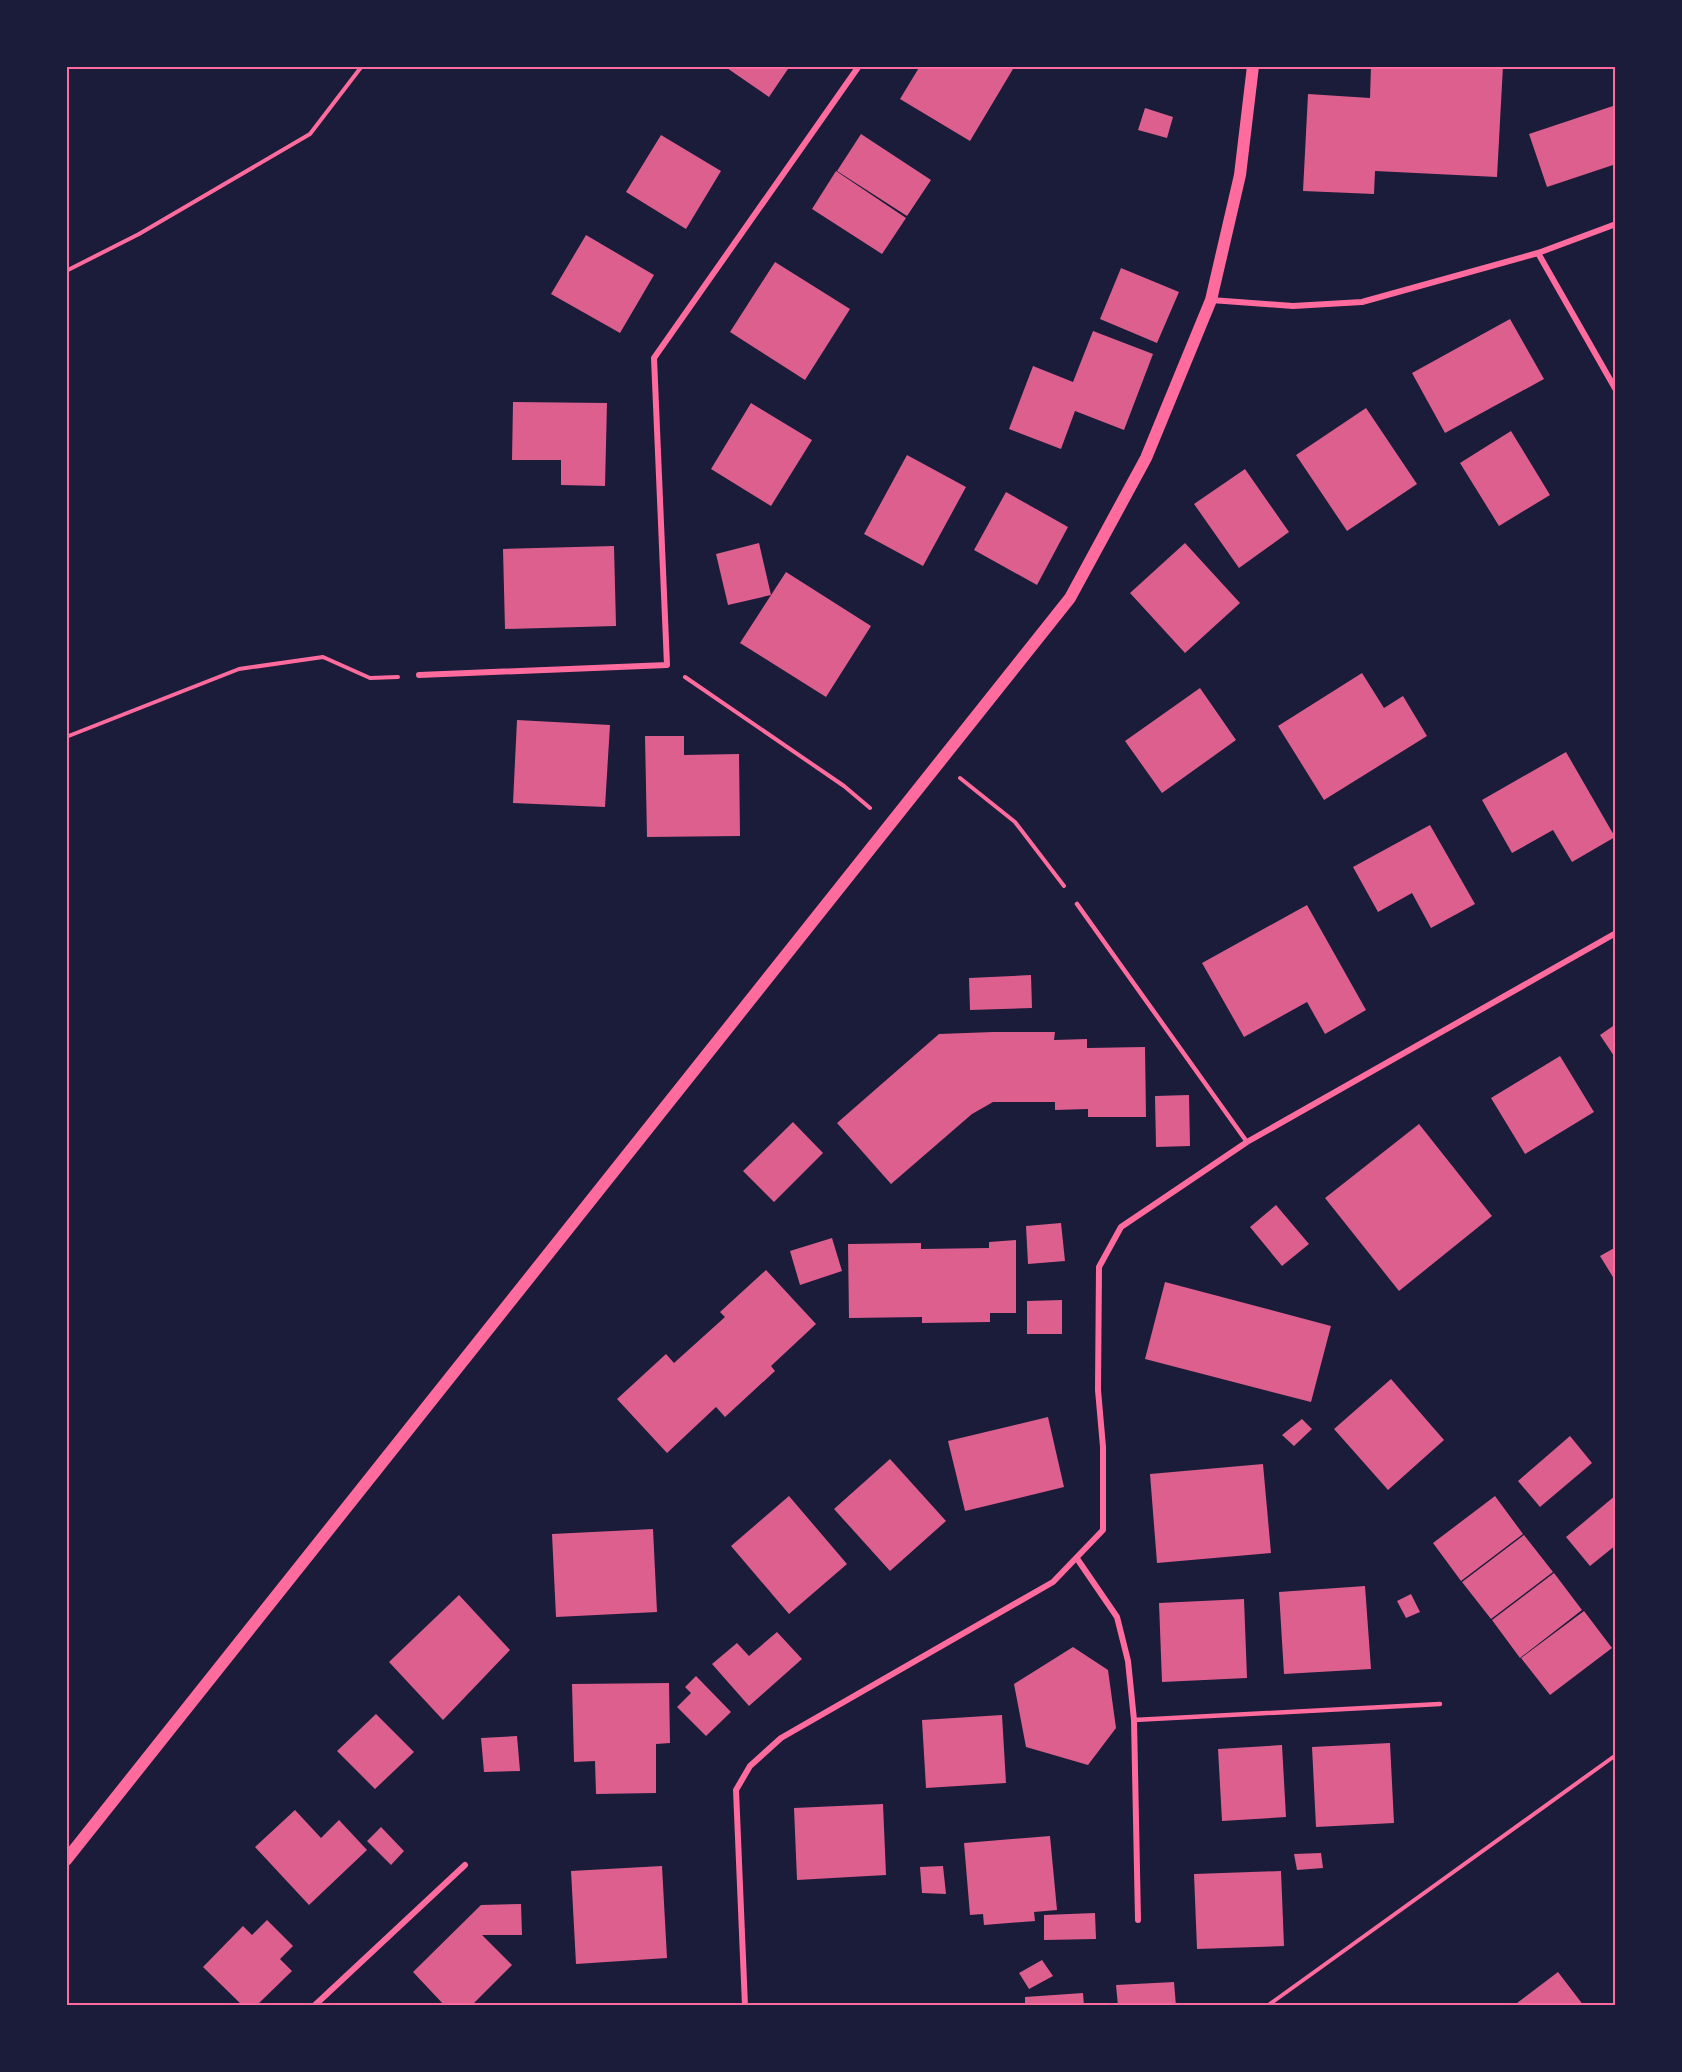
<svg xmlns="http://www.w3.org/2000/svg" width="1682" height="2072" font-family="Arial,sans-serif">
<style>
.building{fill:#dd5f8e}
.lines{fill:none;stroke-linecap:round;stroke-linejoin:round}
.path{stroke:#ff6b9d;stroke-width:4}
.service{stroke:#ff6b9d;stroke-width:4.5}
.minor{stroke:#ff6b9d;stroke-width:6}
.secondary{stroke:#ff6b9d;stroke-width:12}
.neatline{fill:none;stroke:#ff6b9d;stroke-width:2}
</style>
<rect width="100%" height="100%" fill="#1b1b3a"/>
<path class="building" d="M724,66h66l-21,31z
M920,66h87l6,3 -43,72 -70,-42z
M1371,66h132l-6,111 -122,-6 -1,23 -71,-3 5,-97 62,4z
M1616,105v59l-69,23 -18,-53z
M1145,108l28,9 -6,21 -29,-8z
M861,134l70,46 -24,36 -70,-45z
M661,135l60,36 -35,58 -60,-37z
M836,171l70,47 -24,36 -70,-45z
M586,235l68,40 -34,58 -69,-39z
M775,262l75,47 -45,71 -75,-48z
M1121,268l58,24 -22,51 -57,-24z
M1510,319l34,60 -99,54 -33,-60z
M1093,331l60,23 -29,76 -49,-19 -14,38 -52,-20 24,-63 40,16z
M513,402l94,1 -2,83 -44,-1v-25h-49z
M751,403l61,37 -41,66 -60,-37z
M1366,408l51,76 -70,47 -51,-76z
M1511,431l39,64 -51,31 -39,-63z
M907,455l59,32 -43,79 -59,-32z
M1245,469l44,63 -50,36 -45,-64z
M1006,492l62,35 -31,58 -63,-35z
M759,543l12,52 -43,10 -12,-51z
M1185,543l55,60 -55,50 -55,-60z
M614,546l2,80 -111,3 -2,-80z
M786,572l85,54 -45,71 -86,-54z
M1362,673l22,35 19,-12 24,40 -103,64 -46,-74z
M1200,688l36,52 -74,53 -37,-52z
M517,720l93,5 -5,82 -92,-4z
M645,736h39v19l55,-1 1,82 -93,1z
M1566,752l49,85 -43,25 -19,-32 -41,23 -30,-53z
M1430,825l45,79 -44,24 -19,-35 -34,19 -25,-45z
M1307,905l59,105 -41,24 -18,-32 -63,35 -42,-74z
M1031,975l1,33 -62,2 -1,-32z
M1616,1024v35l-16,-24z
M993,1032h62l-1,8 33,-1v9l58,-1 1,70h-58v-8l-33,1v-8h-62l-21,12 -81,70 -54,-61 102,-89z
M1560,1056l34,56 -69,42 -34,-56z
M1189,1095l1,51 -34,1 -1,-51z
M793,1122l30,31 -49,49 -31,-31z
M1419,1124l73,92 -93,75 -74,-93z
M1276,1205l33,39 -27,22 -32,-39z
M1061,1223l4,38 -37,3 -2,-38z
M832,1238l10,33 -42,14 -10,-34z
M1016,1240v73h-26v9l-68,1v-6l-73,1 -1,-74 73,-1v6l68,-1v-6z
M1616,1247v35l-16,-26z
M766,1270l50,54 -45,42 4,5 -50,46 -9,-10 -49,46 -50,-54 49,-45 8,9 51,-46 -5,-5z
M1165,1282l166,44 -20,76 -166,-43z
M1062,1300v34h-35v-33z
M1391,1379l53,61 -56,50 -54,-61z
M1048,1417l16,70 -99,24 -17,-70z
M1302,1419l10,10 -18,17 -12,-11z
M1570,1436l22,27 -52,44 -22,-26z
M890,1459l56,62 -56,50 -56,-62z
M1263,1464l8,89 -114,10 -7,-89z
M1616,1495v50l-26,21 -24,-29z
M789,1496l58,68 -58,50 -58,-68z
M1495,1496l28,38 -62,47 -28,-38z
M653,1529l4,83 -101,5 -4,-83z
M1524,1535l29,37 -62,47 -29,-37z
M1554,1573l28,37 -62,48 -28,-38z
M1365,1586l6,83 -87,5 -5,-82z
M1411,1594l9,18 -14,6 -9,-17z
M459,1595l51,55 -67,70 -54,-58z
M1244,1599l3,79 -85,4 -3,-79z
M1584,1611l28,37 -62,47 -29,-37z
M777,1632l25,27 -53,47 -37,-42 25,-21 12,13z
M1073,1647l35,23 8,58 -28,37 -62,-18 -12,-63z
M696,1676l35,36 -25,24 -29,-29 14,-14 -6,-6z
M669,1683l1,60 -14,1v49l-60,1 -1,-33 -21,1 -2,-78z
M376,1714l38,38 -39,37 -38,-38z
M1002,1715l4,68 -80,5 -4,-68z
M517,1736l3,35 -36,1 -3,-34z
M1390,1743l4,80 -78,4 -4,-80z
M1282,1745l4,72 -64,4 -4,-72z
M883,1804l3,71 -89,5 -3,-72z
M295,1810l26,28 18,-18 28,30 -58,55 -54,-58z
M381,1827l23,24 -13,14 -24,-24z
M1050,1836l7,74 -23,2 1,9 -51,4 -1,-11 -13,1 -6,-72z
M1321,1853l2,15 -26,2 -3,-16z
M662,1866l5,92 -91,6 -5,-93z
M943,1866l3,28 -24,-1 -2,-26z
M1281,1871l3,75 -87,3 -3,-75z
M521,1904l1,31h-40l30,30 -41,41h-26l-32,-34 68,-67z
M1095,1913l1,26 -52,1v-25z
M267,1920l26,26 -13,13 12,12 -36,35h-13l-40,-39 40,-41 9,9z
M1042,1960l11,16 -24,13 -10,-16z
M1558,1972l26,34h-71z
M1174,1982l2,24h-58l-2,-21z
M1083,1993l1,13h-59v-9z"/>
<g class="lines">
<path class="path" d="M66,271l73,-37 171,-100 52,-68
M685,677l159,109 26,22
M66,737l173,-68 84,-12 47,21 28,-1
M960,778l55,44 49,64
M1616,1563v4
M1267,2006l349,-251"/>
<path class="service" d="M1077,904l170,238
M1134,1720l306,-16"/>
<path class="minor" d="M1538,253l78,137
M1211,300l82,6 69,-4 176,-49 78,-29
M419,675l248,-10 -13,-307 205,-292
M1078,1560l39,57 11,44 6,59 4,200
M314,2006l151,-141
M745,2006l-9,-216 14,-24 31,-28 272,-156 50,-52v-83l-5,-57 1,-123 22,-40 126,-85 369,-209"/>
<path class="secondary" d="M66,1860l1004,-1262 76,-140 65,-158 29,-125 13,-109"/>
</g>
<rect width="1682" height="2072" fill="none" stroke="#1b1b3a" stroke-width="135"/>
<rect x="68" y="68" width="1546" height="1936" class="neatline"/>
</svg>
